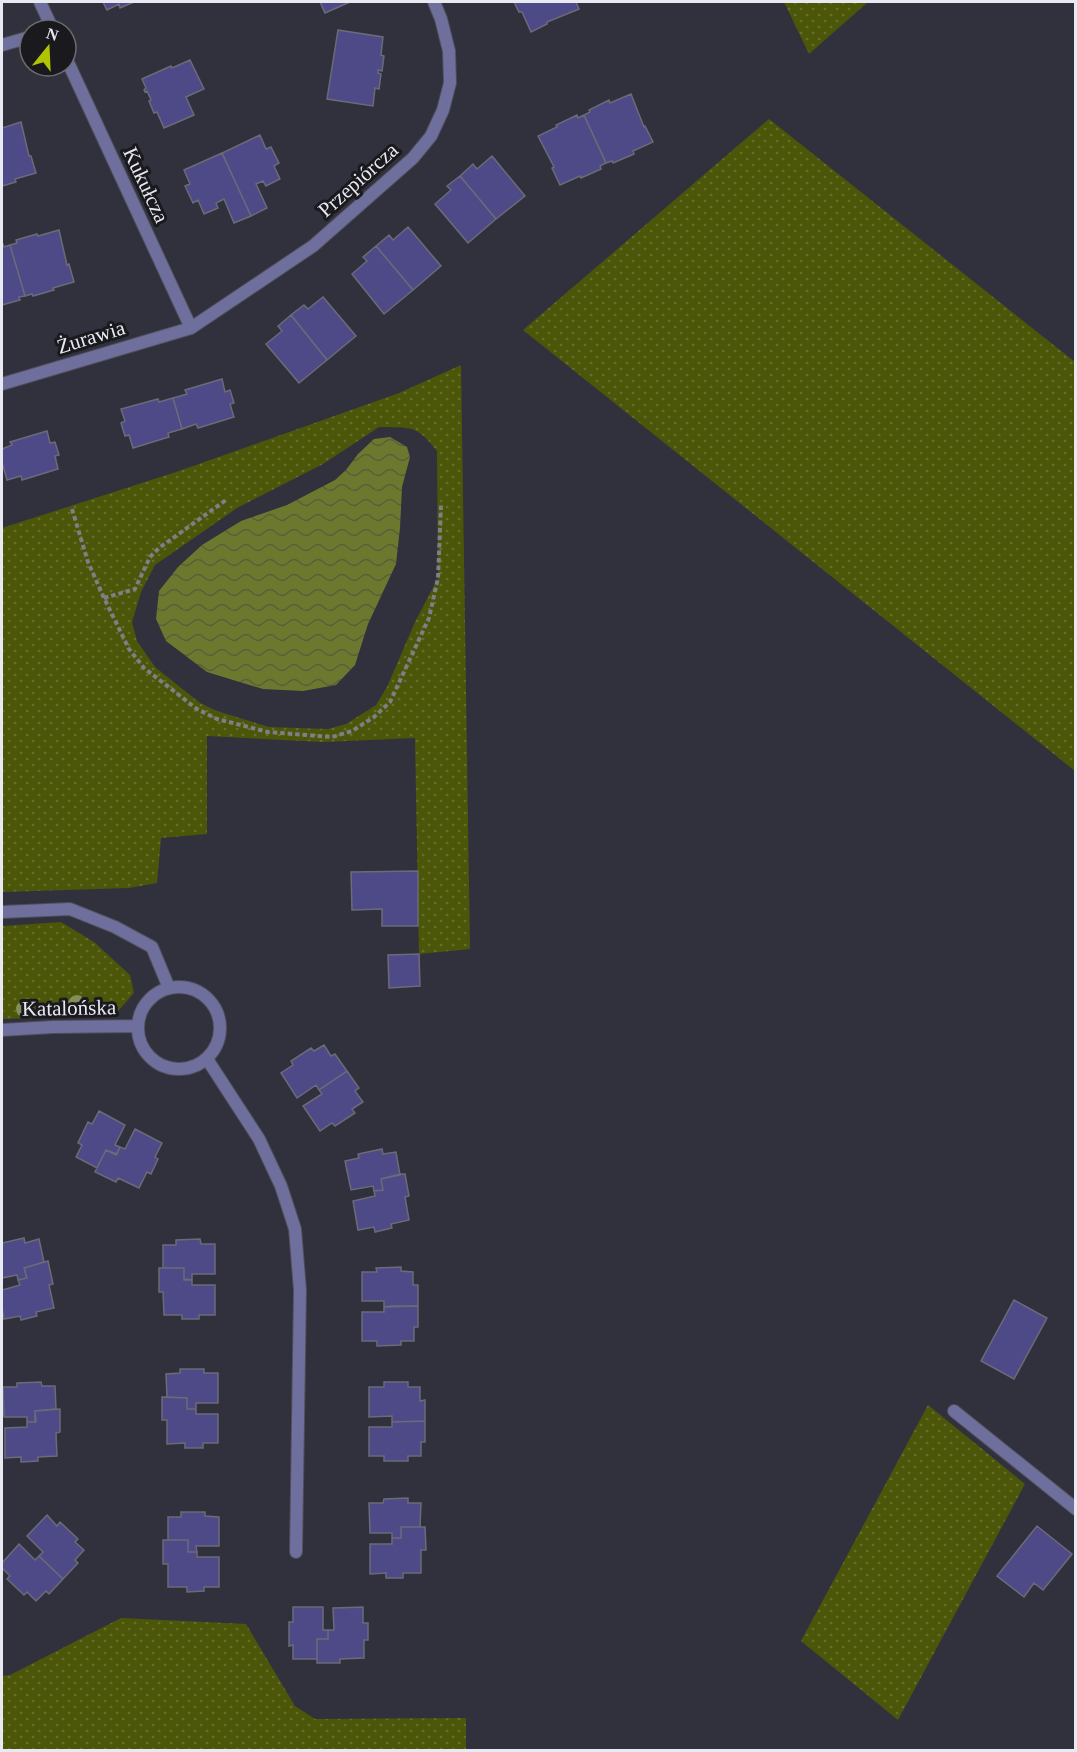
<svg xmlns="http://www.w3.org/2000/svg" width="1077" height="1752" font-family="Georgia,serif">
<style>
.grass{fill:url(#grass-dots);fill-rule:evenodd}
.water{fill:url(#water-waves)}
.building{fill:#4e4a88;stroke:#6b6b78;stroke-width:1.5}
.lines{fill:none;stroke-linecap:round;stroke-linejoin:round}
.lane-casing{stroke:#4e4f59;stroke-width:14}
.street-casing{stroke:#4e4f59;stroke-width:14}
.path{stroke:#7e7f88;stroke-width:4;stroke-dasharray:4.5 3;stroke-linecap:butt}
.lane{stroke:#6f6f9e;stroke-width:12}
.street{stroke:#6f6f9e;stroke-width:12}
.tree{fill:#848e5a}
.labels{text-anchor:middle;stroke-width:6;stroke-linejoin:round;paint-order:stroke}
.street-label{font-size:21px;fill:#e9eaf1;stroke:#19191e}
</style>
<defs>
<pattern id="grass-dots" width="8" height="8" patternUnits="userSpaceOnUse" patternTransform="scale(1.5)"><rect width="8" height="8" fill="#4c5609"/><path d="M2 2h.1M6 6h.1" fill="none" stroke="#666e2d" stroke-width="1.8" stroke-linecap="round"/></pattern>
<pattern id="water-waves" width="16" height="10" patternUnits="userSpaceOnUse" patternTransform="scale(1.5)"><rect width="16" height="10" fill="#6c782e"/><path d="M0 5q4-4 8 0t8 0" fill="none" stroke="#595f3b"/></pattern>
</defs>
<rect width="100%" height="100%" fill="#30313c"/>
<path class="grass" d="M784,2h84l-59,52z
M769,119l306,243v409l-552,-441z
M461,365l9,584 -51,5 -4,-216 -92,4 -116,-6v98l-46,4 -4,45 -28,5 -127,4v-364l177,-57 220,-78zM379,427c32,1 37,-3 58,24l1,127 -23,44 -28,65 -11,18 -30,19 -18,5 -59,-2 -52,-16 -17,-8 -45,-36 -18,-26 -5,-19 9,-30 14,-27 82,-57 86,-44z
M61,922l33,20 36,33 4,18 -16,18 -25,5 -91,3v-93z
M928,1405l97,79 -127,236 -97,-79z
M121,1618l125,6 49,82 20,13 151,-1v32h-464v-74l8,-1z"/>
<path class="water" d="M390,437l17,10 3,10 -8,30 -2,41 -4,36 -28,60 -13,41 -19,20 -33,6 -40,-2 -56,-17 -41,-31 -10,-22 3,-28 19,-24 24,-22 39,-24 46,-16 48,-25 11,-10 12,-16 16,-15z"/>
<path class="building" d="M103,2h31l-14,6 -1,-4 -12,6z
M320,2h30l-25,11z
M514,2h62l3,7 -32,13v2l-16,8 -9,-20h-3z
M338,30l45,7 -2,18 3,1 -2,15 -4,-1v3l3,1 -2,15 -4,-1 -2,18 -46,-7z
M190,60l14,29 -18,8 8,18 -30,13 -7,-16 -3,1 -5,-12 2,-1 -4,-9 -2,1 -1,-2 2,-2 -4,-9 29,-13 1,2z
M631,94l13,33 1,-1 8,16 -20,9 1,3 -21,9 -1,-2 -6,2 -22,-48 6,-3 -1,-2 20,-10 1,3z
M577,115l1,3 6,-3 22,48 -6,3 1,3 -20,9 -1,-2 -20,9 -8,-17 2,-1 -16,-31 19,-9 -1,-2z
M21,122l8,34h2l5,17 -21,6 1,3 -14,4v-58z
M260,135l6,14 5,-2 8,16 -5,3 6,13 -14,7 -3,-5 -7,3 11,24 -16,8 -29,-63z
M222,153l29,63 -17,7 -10,-24 -8,4 2,5 -14,6 -6,-14 -5,3 -8,-17 5,-2 -6,-14z
M492,156l33,40 -29,23 -36,-43 13,-12 4,5z
M460,176l36,43 -28,24 -33,-39 16,-14 -4,-4z
M408,227l33,39 -28,24 -37,-44 13,-11 4,5z
M59,230l8,35 2,-1 5,18 -21,6 1,2 -21,6 -1,-2 -7,2 -15,-51 7,-2 -1,-3 21,-6 1,2z
M2,244h1l1,3 6,-2 15,51 -6,1 1,3 -18,5z
M376,246l37,44 -29,24 -32,-40 15,-13 -4,-4z
M323,297l33,39 -29,24 -36,-45 13,-10 4,4z
M291,315l36,45 -28,23 -33,-39 16,-13 -4,-5z
M222,379l3,13 5,-2 4,13 -4,1 4,13 -36,11 -2,-4 -14,5 -9,-31 14,-4 -2,-4z
M173,398l9,31 -14,4 1,4 -36,11 -4,-13 -4,1 -4,-13 4,-2 -4,-12 37,-10 1,3z
M47,431l3,12 5,-1 4,13 -4,1 3,13 -36,11 -1,-4 -14,4 -5,-18v-13l10,-4 -2,-3z
M418,871v55h-36v-17l-30,1 -1,-38z
M419,954l1,32 -31,2 -1,-33z
M324,1045l7,11 4,-2 12,17 -28,19 -3,-5 -19,13 -16,-25 12,-8 -2,-4 20,-13 3,3z
M347,1071l12,17 -4,3 8,11 -11,7 3,4 -20,13 -3,-3 -12,8 -17,-25 19,-12 -3,-4z
M99,1111l26,14 -10,20 5,2 -3,7 -11,-4 -9,18 -21,-11 6,-12 -4,-2 10,-21 4,2z
M135,1129l27,14 -7,14 3,2 -7,15 -4,-2 -8,16 -21,-10 -2,4 -21,-10 11,-22 10,5 4,-8 5,2z
M382,1149l1,5 13,-2 4,23 -19,4 2,11 -9,1 -1,-5 -22,4 -6,-29 14,-3 -1,-4z
M400,1174h5l4,22 -4,1 4,23 -18,4 1,4 -17,4 -1,-5 -16,3 -5,-29 22,-5 -1,-5 9,-1 -2,-11z
M24,1238l1,5 14,-4 5,23 -20,6 3,10 -9,2 -1,-5 -15,3v-35z
M200,1239l1,5h14v30h-23v6h-8v-12h-21v-23h13v-5z
M48,1261l5,23 -4,1 5,23 -18,4 1,4 -16,4 -1,-4 -16,3 -2,-12v-17l18,-5 -2,-5 9,-2 -3,-10z
M401,1267v4l12,1v13h5v21l-34,1v-6h-22v-29h15l-1,-4z
M159,1268h25v11l8,1v5h23v30h-16v4h-17v-4h-18l-1,-23h-4z
M1014,1300l33,18 -33,61 -33,-18z
M392,1306h26v21h-4v14h-13v4l-24,1v-5h-15v-29h22v-5z
M180,1369h24v4h14v30h-22v6h-9v-11l-20,-1 -1,-23 14,-1z
M41,1382l1,4h13l1,23 -21,2v11h-8v-5h-23l-1,-30h14v-4z
M384,1382h24v5h12v14l5,-1v21l-33,1v-6l-23,1v-30h15z
M162,1397l25,1v11h9v5h22v29h-15v5h-18v-5l-18,1v-24h-5z
M60,1409v23l-4,1 1,23 -19,1v4l-17,1v-5l-16,1v-30l22,-1v-5h9l-1,-11z
M425,1421v21h-4v14h-13v5h-24v-5h-15v-29h23v-5z
M408,1498v5h13l-1,24h-19v11h-9v-5h-22l-1,-30h14l1,-4z
M181,1512h24v4l14,1v29h-23l1,6h-9v-12h-20v-23h13z
M47,1515l10,11 3,-4 18,17 -3,3 9,8 -9,10 3,3 -15,16 -24,-23 4,-4 -16,-16z
M1037,1526l35,28 -29,36 -9,-7 -10,14 -27,-21z
M401,1527h24l1,23h-5v23h-18v5h-17v-5l-16,1v-30h22v-6h9z
M163,1540h25v12h9v5h22v30h-15v4l-17,1v-5h-19v-23h-5z
M19,1544l16,16 4,-4 24,23 -14,15 -3,-3 -10,10 -9,-9 -3,3 -17,-16 3,-3 -8,-8v-5z
M293,1607h30v23h5v9h-11v20h-24v-14l-4,1v-24h4z
M363,1607v16h5v17h-4v18l-24,1v4h-23v-24h11v-9h6l-1,-22z"/>
<g class="lines">
<g class="lane-casing">
<path id="lane" d="M2,912l68,-3 45,18 37,20 17,41"/>
</g>
<g class="street-casing">
<path id="street" d="M40,2l13,28
M2,45l28,-8
M66,58l125,270
M2,384l189,-56 122,-82 100,-88 18,-22 12,-26 7,-27 -1,-32 -8,-32 -7,-17
M138 1028a41 41 0 1 1 82 0a41 41 0 1 1-82 0Z
M2,1030l51,-3 85,-1
M207,1059l52,80 22,47 14,43 5,61 -4,262
M954,1411l122,98"/>
</g>
<path class="path" d="M72,509l16,53 16,36 25,51 15,19 53,41 20,10 51,13 64,5 20,-6 22,-14 16,-15 39,-84 9,-40 3,-73
M104,598l31,-9 15,-32 9,-9 67,-48"/>
<use href="#lane" class="lane"/>
<use href="#street" class="street"/>
</g>
<g class="tree">
<circle cx="77" cy="1004" r="9"/>
<circle cx="25" cy="1009" r="9"/>
</g>
<g class="labels">
<g class="street-label">
<text transform="translate(358 180) rotate(-42)" y="7">Przepiórcza</text>
<text transform="translate(146 185) rotate(65)" y="7">Kukułcza</text>
<text transform="translate(91 337) rotate(-17)" y="7">Żurawia</text>
<text transform="translate(69 1008) rotate(-1)" y="7">Katalońska</text>
</g>
</g>
<rect width="1077" height="1752" fill="none" stroke="#e9eaf1" stroke-width="6"/>
<g transform="translate(48 48) rotate(18)"><circle r="28" fill="#19191e" stroke="#6c6d72" stroke-width="1.5"/>
<path d="M0-4.5L10 22L0 15L-10 22Z" fill="#b0c501"/>
<text y="-9" font-size="16" font-weight="bold" text-anchor="middle" fill="#e9eaf1">N</text>
</g>
</svg>
